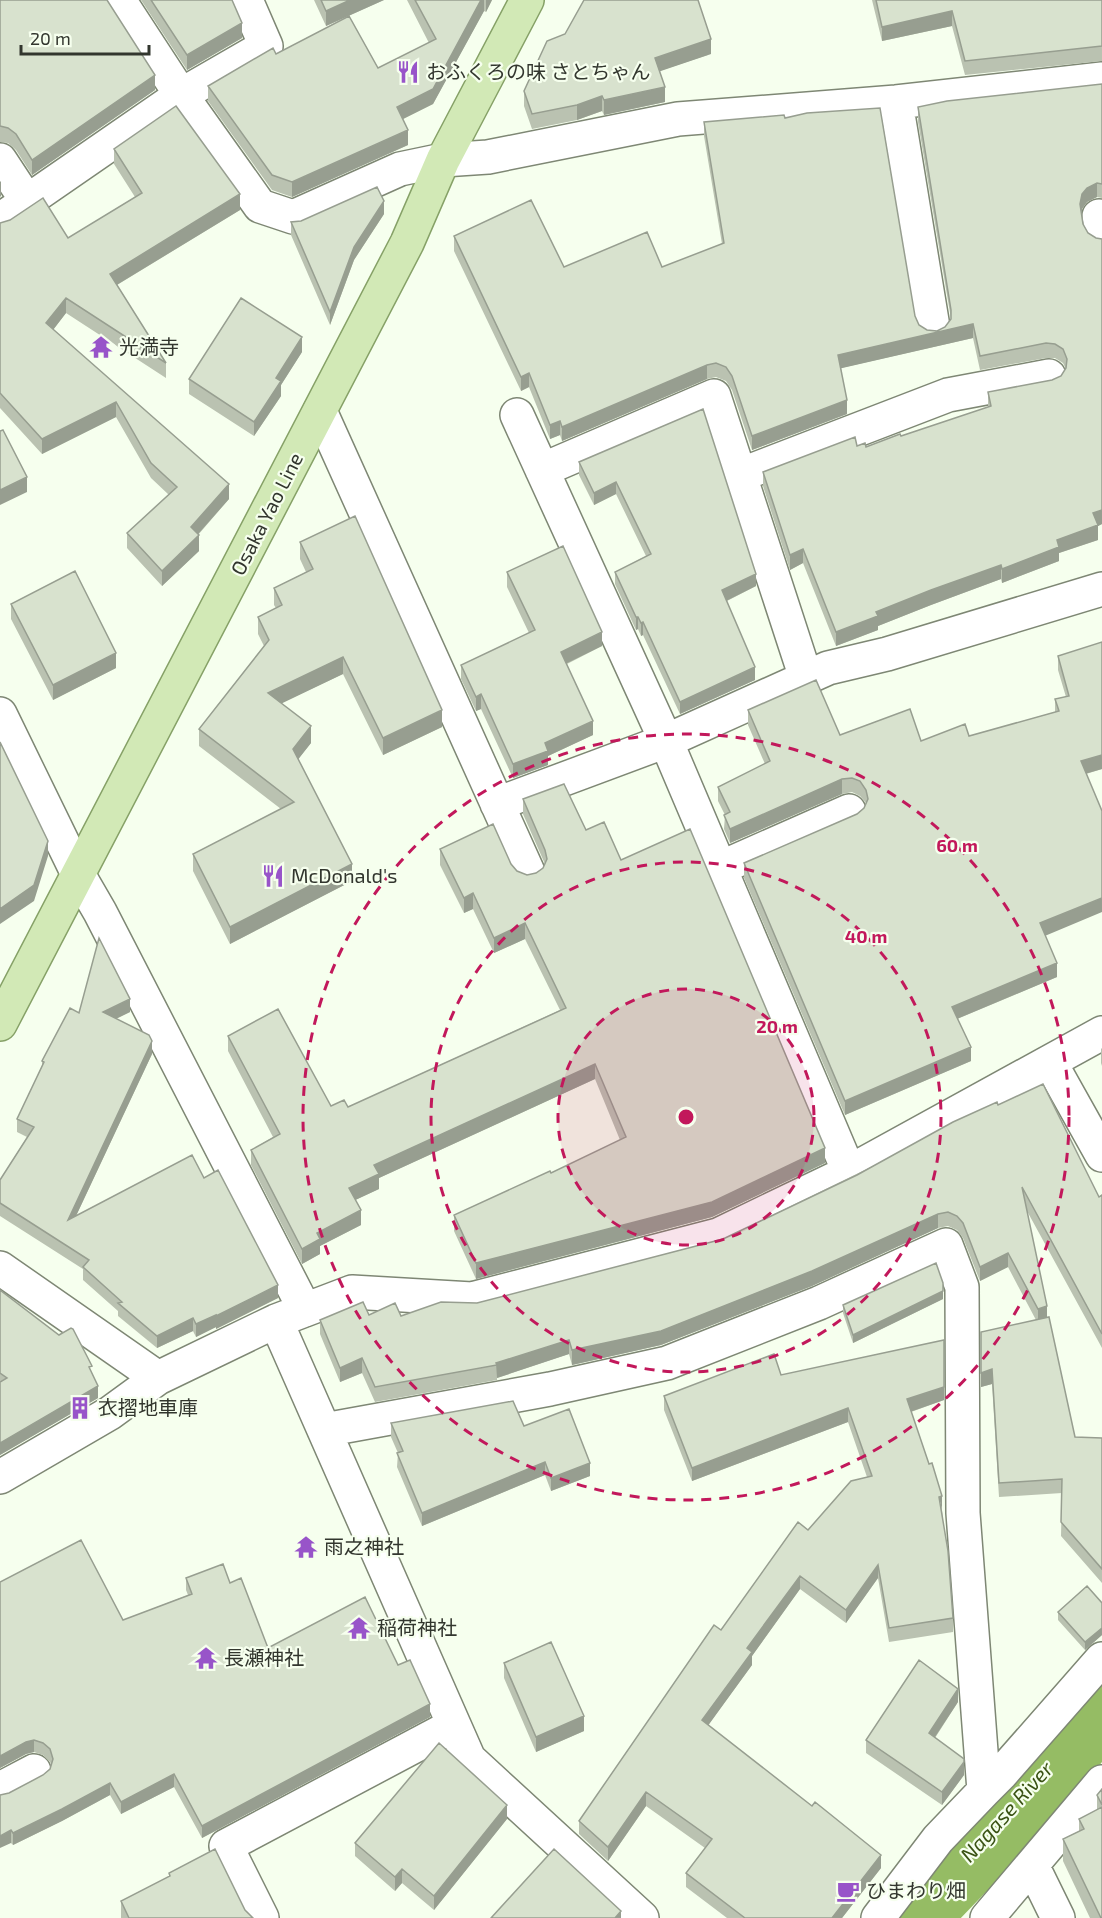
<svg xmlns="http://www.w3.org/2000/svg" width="1102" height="1918" font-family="'Exo 2','Noto Sans JP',sans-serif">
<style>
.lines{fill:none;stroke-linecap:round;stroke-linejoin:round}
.river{stroke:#95bc64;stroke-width:76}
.minor-casing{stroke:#7e8774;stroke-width:36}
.major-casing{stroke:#86a167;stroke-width:36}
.minor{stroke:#fff;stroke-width:33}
.major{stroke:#d2e9b6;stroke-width:33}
.wall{fill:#bac2b1}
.shaded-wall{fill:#979e90}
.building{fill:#d8e2ce;stroke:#979e90;stroke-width:1.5}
.ring{fill:none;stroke:#c2185b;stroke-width:3;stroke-dasharray:10 8}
.labels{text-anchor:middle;stroke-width:4.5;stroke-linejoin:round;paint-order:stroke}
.poi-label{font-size:20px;fill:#32362e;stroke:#f6ffee;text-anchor:start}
.street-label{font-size:20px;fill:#32362e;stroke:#f6ffee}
.water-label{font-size:21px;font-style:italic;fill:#3a5314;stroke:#f6ffee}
.centre{fill:#c2185b;stroke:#f6ffee;stroke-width:3}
.ring-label{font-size:18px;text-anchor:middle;font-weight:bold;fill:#c2185b;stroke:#f6ffee;stroke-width:4.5;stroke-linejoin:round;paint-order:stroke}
</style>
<rect width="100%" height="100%" fill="#f6ffee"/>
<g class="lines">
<path class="river" d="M908,1918l113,-117 81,-99"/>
<g class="minor-casing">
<path id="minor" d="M246,0l20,46 -85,49 79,111 33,11 107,-48 43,-9 45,-3 190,-38 218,-17 206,-23
M896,102l37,225
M0,160l27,41
M1099,216l3,19
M0,220l181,-125 -62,-95
M320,411l208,461
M517,415l149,326 183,431
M542,470l172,-74 92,282
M740,475l208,-80 101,-19
M0,714l78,160 22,38 205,398
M497,804l169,-63 162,-73 59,-14 215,-65
M720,868l129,-57
M1050,1062l52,93
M0,1268l158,110 118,-57 76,-29 120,7 246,-64 131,-63 253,-139
M276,1321l193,438 173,159
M324,1430l226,-41 117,-26 152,-60 127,-58 16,42 1,226 21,278 -46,48 -60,79
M0,1477l110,-64 48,-35
M0,1789l34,-18
M984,1791l17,-17 101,-115
M1032,1865l26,53
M262,1918l-36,-72 228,-121
M987,1918l115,-136"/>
</g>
<g class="major-casing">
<path id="major" d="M0,1024l407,-781 36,-83 84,-160"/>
</g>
<use href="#minor" class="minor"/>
<use href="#major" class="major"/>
</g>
<path class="wall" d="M0,0l155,90 -123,85 -16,-25 -8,-7 -8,-1z
M141,0h91l10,38 -55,32z
M314,0h70l-58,26z
M407,0h85l-6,12 -2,-1 -51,93 -30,15 5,26 -116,52 -20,-7 -64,-89v-15l68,-32 102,14 51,-25z
M872,0h230v61l-137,14 -13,-49 -70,15z
M711,54l-52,17 6,31 -61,13 -2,-4 -25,9 -45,9 -8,-23v-15z
M1102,84v114l-5,-1 -10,5 -5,7v2l1,13 5,9 8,5 6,1v285l-4,2v14l-39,13v8l-57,22 -1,-4 -70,26 -53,21v4l-42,16 -33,-83 -13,7 -27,-84v-14l94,-26 9,1 35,-11 87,-29v-15l64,-12 9,-4 5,-7 -3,-6 -8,-5h-9l-66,12 -7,-32 -132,30 6,46 -95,36 -20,-60 -6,-9 -10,-4 -9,2 -145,62 -2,-6 -10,4 -21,-52 -8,4 -67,-140v-15l110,31h98l60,-23 -18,-108v-14l81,-4 130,198 4,9 8,5 10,1 8,-4 6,-8 -33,-197v-15z
M114,149l126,61 -123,75 49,78v15l-100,-65 -13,17 176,169 -31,36 1,16 -37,35 -35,-38v-15l42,-38 -18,-17 -35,-61 -74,37 -42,-46v-185l68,15 67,-41 -21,-33z
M384,214l-30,46 -24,65 -39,-90v-13z
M302,352l-21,33v11l-27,40 -65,-42v-15z
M703,409l53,177 -29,15 28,79 -75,34 -37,-79 -2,1 -3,-7 -2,1 -21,-46v-12l31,-16 -30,-62 -22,11 -15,-30v-13z
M300,542l142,185 -59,28 -40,-81 -62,29 30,40 -13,16 54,122 -122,63 -37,-73v-17l88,-45 -82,-63v-17l65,-83 -6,-12v-17l18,-9 -2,-3v-17l32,-16 -6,-13z
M507,572l95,74 -35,18 26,71 -45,21v9l-35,13 -32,-69 -5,2 -15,-32v-14l68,-32 -22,-46z
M11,604l105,64 -63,32 -42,-81z
M1058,656l44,113 -16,5 -41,162 12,41 -100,42 14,42 -126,54 -101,-237v-15l113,-49 7,-6 2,-5 -6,-7 -8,-4 -10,2 -112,49 -6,-14 1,-14 -7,-14v-14l47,-23 -17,-39v-15l92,25 81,6 48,-5 86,-24v-13l11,-2 -8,-27z
M523,799l63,31 35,30 204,303 -113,54 -236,62 -22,-48v-16l97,-42 69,-33 -25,-61 -216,99v11l-24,11 6,25 -41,21v8l-18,10 -51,-99v-15l22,-13 -45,-86v-15l103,70 17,1 212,-97 -35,-71 -31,14 -21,-44 -9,4 -24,-48v-16l71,15 6,7 10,4 9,-2 7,-5 2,-4 -22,-50z
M130,1012l-14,7 36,35 -76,162 128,-38 74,120 -62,31v-2l-20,10 -3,-6 -36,17 -39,-32v-5l-35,-31v-11l-83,-53v-36l27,-43 -10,-5v-13l25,-53v-5l37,-48z
M1102,1048v18l-1,-3v-14z
M998,1105l101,92 3,-2v153l-75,-137 20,106 28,120 27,1v145l-41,-47 1,-43 -63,4 -7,-113 -11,3v-55l55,-12 -28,-53 -28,14 -17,-43 -6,-8 -9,-4 -10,2 -126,58 -151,59 -89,20 -3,-11 -72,24v2l-122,22 -13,-29 -22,9 -20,-48v-14l49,-5 32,1 76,-13 246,-64z
M0,1290l92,83 6,25 -98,57z
M943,1299l-90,44 -10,-30v-8z
M781,1375l163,25 -33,12 31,98 11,108v14l-64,10 -11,-64 -32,45 -46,-34 -48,67v9l-44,60 173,143 -39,50h-115l-41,-31v-14l19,-25 -59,-42 -38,55 -29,-27v-13l142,-191 87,-100 59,-53 -19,-55 -156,59 -28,-71v-14z
M391,1423l133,3 66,50 -39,15 -6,-16 -123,51 -25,-59 1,-14 -7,-16z
M186,1578l44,5 38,65 130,17 32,52 -228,121 -28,-51 -53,27 -11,-19 -48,26 -49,24 -2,-2 -2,-50 34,-18 7,-6 1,-5 -1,-2 -7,-7 -9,-3 -8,2 -26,14v-186l123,38 65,-25 -2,-5z
M1102,1603v32l-17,15 -27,-30v-8z
M504,1663l80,68 -48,21 -32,-74z
M958,1702l-23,36 29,37 -22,30 -76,-52v-13z
M1102,1789v129h-12l-27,-57v-22l16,-8v-12l18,-9v-15z
M507,1819l-73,91 -32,-27 -7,8 -40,-35v-13z
M169,1873l76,37 8,8h-132v-17l48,-24z"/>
<path class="shaded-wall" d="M350,0h34l-58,26v-15z
M481,0h3v11l-51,93 -36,18v-15z
M486,0h6l-6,12z
M952,11v15l-70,15v-14z
M242,23v15l-55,32v-15z
M711,39v15l-56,19v-15z
M155,75v15l-123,85v-15z
M665,87v15l-61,13v-15z
M602,96v15l-25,9v-15z
M408,130v15l-116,52v-15z
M1,181v15l-1,1v-15z
M1097,183v14l-10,5 -5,7 -2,9v-14l2,-10 5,-6z
M240,194v16l-130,79v-15z
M384,201v13l-30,46 -24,65v-13l24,-65z
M66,298v15l-20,26v-16z
M973,324v14l-135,31v-14z
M302,337v15l-21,33v11l-27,40v-14l22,-44z
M707,365v14l-145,62v-14z
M529,373v14l-8,4v-14z
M847,400v14l-95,36v-14z
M116,402v15l-74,37v-15z
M560,421v14l-10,4v-14z
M27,477v15l-27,13v-15z
M616,482v12l-22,11v-12z
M229,484v15l-38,43v-15z
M1102,510v14l-4,2v14l-39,13v8l-57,22v-14l55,-29 36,-27z
M199,535v16l-37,35v-15z
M803,549v14l-13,7v-15z
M1001,565v14l-70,26 -53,21v4l-42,16v-14l40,-20 55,-22z
M756,574v12l-34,17v-13z
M636,617h2v12l-2,1z
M643,622v13l-2,1v-13z
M602,632v14l-41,20v-14z
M116,653v15l-63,32v-15z
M343,657v17l-75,36v-17z
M755,667v13l-75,34v-12z
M481,694v15l-5,2v-14z
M442,710v17l-59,28v-17z
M593,721v14l-45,21v9l-35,13v-14l32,-21z
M311,726v17l-18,23v-17z
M1102,755v14l-21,6v-14z
M842,779v15l-112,49v-14z
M48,841v15l-14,45 -34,23v-15z
M352,864v17l-122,63v-17z
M473,893v16l-9,4v-15z
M1102,898v14l-62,26v-15z
M525,923v16l-31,14v-15z
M1057,963v14l-105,44v-14z
M130,999v13l-27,13v-13z
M152,1041v13l-84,179v-13z
M971,1047v14l-126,54v-14z
M595,1064v15l-216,99v11l-30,14v-15l25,-23z
M825,1148v15l-113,54 -236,62v-16z
M361,1210v15l-41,21v8l-18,10v-15l15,-16z
M938,1214v14l-126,58 -151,59 -89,20v-15z
M1008,1253v14l-28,14v-14z
M278,1285v13l-62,31v-13z
M943,1291v8l-90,44v-8z
M1047,1306v14l-9,3v-14z
M216,1315v12l-20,10v-13z
M193,1318v13l-36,17v-12z
M569,1340v14l-72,24 -1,-15z
M362,1358v15l-22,9v-14z
M992,1369v15l-11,3v-14z
M98,1386v12l-98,57v-12z
M944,1387v13l-37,13v-14z
M848,1408v14l-156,59v-13z
M545,1462v13l-123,51v-13z
M590,1463v13l-39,15v-13z
M942,1496v14l-3,-13z
M878,1565v13l-32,45v-13z
M800,1576v13l-48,67v9l-50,69v-14l45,-72z
M1102,1628v7l-17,15v-8z
M958,1689v13l-29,44v-13z
M430,1704v13l-228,121v-12z
M584,1716v15l-48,21v-15z
M34,1740v12l-8,2 -26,14v-12l26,-14z
M964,1762v13l-22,30v-13z
M174,1774v13l-53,27v-12z
M110,1783v12l-48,26 -49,24v-12z
M646,1792v14l-38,55v-14z
M507,1805v14l-73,91v-14z
M11,1830v13l-11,5v-12z
M881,1855v13l-39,50h-10z
M402,1869v14l-7,8v-14z
M621,1911v7h-6z"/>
<path class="building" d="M0,0h107l48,75 -123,85 -16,-26 -8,-6 -8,-2z
M151,0h81l10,23 -55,32z
M321,0h29l-24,11z
M415,0h66l-48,89 -36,18 11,23 -116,52 -20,-7 -64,-89 65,-38 3,6 73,-38 29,52 58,-29z
M584,0h114l13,39 -56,19 10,29 -61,13 -2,-4 -25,9 -45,9 -8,-23 23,-50 18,-7z
M876,0h226v46l-137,15 -13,-50 -70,16z
M1102,84v100l-5,-1 -10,5 -5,6 -2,10 3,20 5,9 8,5 6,1v271l-9,3 5,12 -41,15 2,7 -57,22 -1,-4 -70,25 -55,22 2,4 -42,16 -33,-83 -13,6 -27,-83 92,-35 2,9 8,-3 1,4 34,-13 1,2 90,-30 -3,-14 64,-12 9,-4 5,-8 1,-9 -4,-10 -8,-5 -9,-1 -66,13 -7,-32 -135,31 9,45 -95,36 -20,-60 -6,-9 -10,-4 -9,2 -145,62 -2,-6 -10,4 -21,-52 -8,4 -67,-141 77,-36 33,67 83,-35 15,35 62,-24 -20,-121 80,-7 1,3 22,-5 73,-5 35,208 4,9 8,5 10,1 8,-4 6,-8v-9l-33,-203 29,-6z
M176,106l64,88 -130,80 56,89 -100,-65 -20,25 183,161 -38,43 8,8 -37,36 -35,-38 50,-46 -26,-24 -35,-61 -74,37 -42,-46v-170l10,-3 33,-22 25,40 74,-45 -28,-44z
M377,187l7,14 -30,46 -24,65 -39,-90 10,-1z
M241,298l61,39 -26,41 5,3 -27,41 -65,-43z
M703,409l53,165 -34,16 33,77 -75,35 -37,-80 -2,1 -3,-6h-2l-21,-45 36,-18 -35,-72 -22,11 -15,-31z
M3,430l24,47 -27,13v-59z
M355,516l87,194 -59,28 -40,-81 -75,36 43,33 -18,23 59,115 -122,63 -37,-73 101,-52 -95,-73 70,-89 -11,-23 24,-12 -8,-17 39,-19 -13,-27z
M563,546l39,86 -41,20 32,69 -48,22 3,8 -35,13 -32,-70 -5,3 -15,-32 74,-35 -28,-58z
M75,571l41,82 -63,32 -42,-81z
M1102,642v113l-21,6 21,50v87l-62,25 17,40 -105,44 19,40 -126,54 -101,-238 113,-49 7,-6 4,-9 -2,-9 -6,-9 -8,-3 -10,1 -112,50 -6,-14 6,-3 -12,-25 52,-26 -22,-51 68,-30 24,55 70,-26 11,32 44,-17 4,12 90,-25 -4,-12 14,-3 -11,-40z
M0,742l48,99 -14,44 -34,24z
M564,784l22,46 18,-8 17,38 69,-31 135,319 -113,54 -236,61 -22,-48 96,-44 1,2 75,-36 -31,-73 -221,101 5,9 -30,14 12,22 -44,23 3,6 -18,10 -51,-99 29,-16 -52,-98 50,-27 53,97 13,-6 4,7 218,-99 -41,-85 -31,15 -21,-45 -9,5 -24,-49 53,-25 18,40 6,7 10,4 9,-2 7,-5 4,-9 -2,-9 -22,-51z
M99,938l31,61 -27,13 46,23 3,6 -84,179 124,-65 12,23 14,-8 60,115 -62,31v-1l-20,9 -3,-6 -36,18 -39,-33 4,-1 -39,-35 6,-7 -89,-57v-23l34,-53 -17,-8 27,-57 -2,-1 28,-53 9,5z
M1043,1084l56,113 3,-2v139l-80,-147 25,119 -9,3 -30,-56 -28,14 -17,-44 -6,-7 -9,-4 -10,2 -126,57 -151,60 -89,19 -3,-10 -73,23 1,2 -122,22 -13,-29 -22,10 -20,-48 43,-18 6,13 26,-12 6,13 40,-14 36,1 246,-64 134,-64 96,-53 44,-20 1,3z
M936,1263l7,20v8l-90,44 -10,-30z
M0,1290l59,45 12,-7 2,1 19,37 -3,1 9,19 -98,57v-61l7,-4 -7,-5z
M1049,1317l26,120 27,1v131l-41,-47 1,-43 -63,4 -7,-114 -11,4v-41z
M944,1340v47l-37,12 22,65 3,-1 10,33 -3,1 9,54 5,67 -64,10 -11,-63 -32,45 -46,-34 -53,72 5,4 -50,68 110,86 3,-4 66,53 -49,63h-87l-59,-45 26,-34 -66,-47 -38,55 -29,-26 135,-196 7,5 77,-108 10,8 43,-49 21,-5 -24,-68 -156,60 -28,-72 110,-42 7,21z
M513,1401l11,25 45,-17 21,54 -39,15 -6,-16 -123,51 -25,-60 6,-2 -12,-28z
M81,1540l42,80 69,-26 -6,-16 37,-14 7,19 11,-5 27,70 97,-51 33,68 12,-5 20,44 -228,122 -28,-52 -53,28 -11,-19 -48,26 -49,24 -2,-3 -11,6v-41l9,-2 34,-18 7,-6 3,-10 -3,-10 -7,-6 -9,-3 -8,2 -26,14v-174z
M1087,1586l15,17v25l-17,14 -27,-30z
M551,1642l33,74 -48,21 -32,-74z
M919,1660l39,29 -29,44 35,26v3l-22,30 -76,-52z
M439,1743l68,62 -73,91 -32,-27 -7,8 -40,-34z
M1102,1789v16l-5,-10z
M1102,1807v111h-1l-38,-79 21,-10 -5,-10z
M215,1849l30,61 8,8h-124l-8,-17 49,-25 -1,-3z
M554,1849l67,62 -6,7h-124z"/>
<circle cx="686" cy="1117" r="128" fill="#c2185b" fill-opacity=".12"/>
<g class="ring">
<circle cx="686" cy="1117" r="128"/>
<circle cx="686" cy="1117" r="255"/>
<circle cx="686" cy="1117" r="383"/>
</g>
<defs>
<g id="restaurant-bare" transform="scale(1.8)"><path d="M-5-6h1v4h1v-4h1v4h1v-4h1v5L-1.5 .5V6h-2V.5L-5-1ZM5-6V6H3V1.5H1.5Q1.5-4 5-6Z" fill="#9854c9" stroke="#f6ffee" stroke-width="2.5" paint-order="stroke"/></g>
<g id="temple-bare" transform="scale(1.8)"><path d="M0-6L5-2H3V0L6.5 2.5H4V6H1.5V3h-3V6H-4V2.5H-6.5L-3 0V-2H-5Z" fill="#9854c9" stroke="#f6ffee" stroke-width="2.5" paint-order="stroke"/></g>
<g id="building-bare" transform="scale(1.8)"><path d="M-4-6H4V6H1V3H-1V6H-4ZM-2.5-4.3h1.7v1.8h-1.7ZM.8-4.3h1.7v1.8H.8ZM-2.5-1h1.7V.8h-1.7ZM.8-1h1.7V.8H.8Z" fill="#9854c9" stroke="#f6ffee" stroke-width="2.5" paint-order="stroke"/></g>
<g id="cafe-bare" transform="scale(1.8)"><path d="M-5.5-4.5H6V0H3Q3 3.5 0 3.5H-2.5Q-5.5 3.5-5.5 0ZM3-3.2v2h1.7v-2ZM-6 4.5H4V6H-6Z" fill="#9854c9" stroke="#f6ffee" stroke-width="2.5" paint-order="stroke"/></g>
</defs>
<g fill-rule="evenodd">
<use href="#restaurant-bare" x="408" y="72"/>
<use href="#temple-bare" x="101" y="347"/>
<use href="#restaurant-bare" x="273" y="876"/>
<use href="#building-bare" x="80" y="1408"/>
<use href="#temple-bare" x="306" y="1547"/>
<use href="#temple-bare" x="359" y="1628"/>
<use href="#temple-bare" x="206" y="1658"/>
<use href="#cafe-bare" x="848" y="1891"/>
</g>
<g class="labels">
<g class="poi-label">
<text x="426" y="79">おふくろの味 さとちゃん</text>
<text x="119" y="354">光満寺</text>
<text x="291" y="883">McDonald's</text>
<text x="98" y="1415">衣摺地車庫</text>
<text x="324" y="1554">雨之神社</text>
<text x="377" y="1635">稲荷神社</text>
<text x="224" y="1665">長瀬神社</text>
<text x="866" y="1898">ひまわり畑</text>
</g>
<g class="street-label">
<text transform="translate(267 514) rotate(-63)" y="7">Osaka Yao Line</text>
</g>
<g class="water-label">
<text transform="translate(1007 1812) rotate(-48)" y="7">Nagase River</text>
</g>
</g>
<circle cx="686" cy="1117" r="9" class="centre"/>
<g class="ring-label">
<text x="957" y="852">60 m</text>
<text x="866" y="943">40 m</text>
<text x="777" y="1033">20 m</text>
</g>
<path d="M21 45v9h128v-9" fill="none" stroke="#32362e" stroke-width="3"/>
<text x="30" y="45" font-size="18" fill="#32362e" stroke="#f6ffee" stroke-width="4.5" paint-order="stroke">20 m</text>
</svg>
